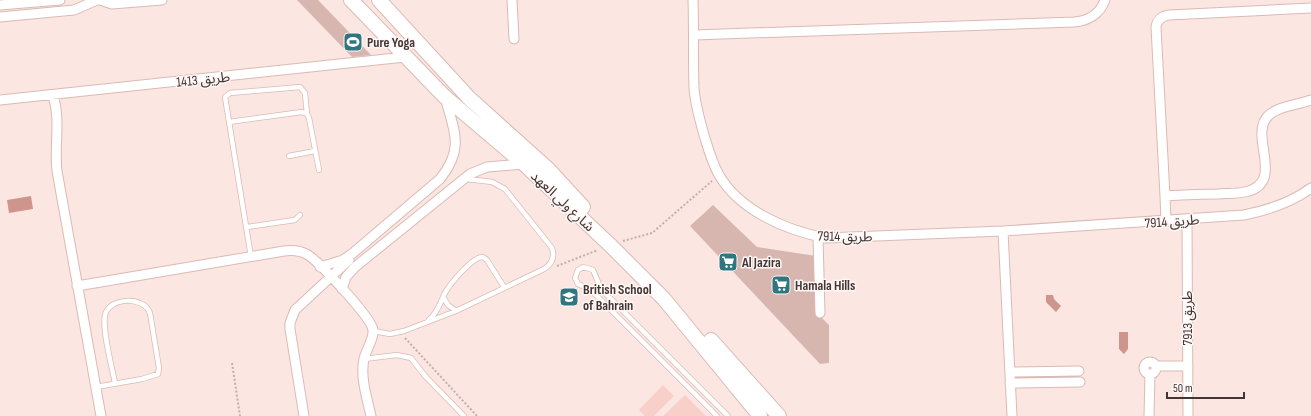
<svg xmlns="http://www.w3.org/2000/svg" width="1311" height="416" font-family="'Sofia Sans Condensed','Noto Sans Arabic',sans-serif">
<style>
.green{fill:#f9cfc9}
.water{fill:#ce958c}
.building{fill:#d7b6b0}
.lines{fill:none;stroke-linecap:round;stroke-linejoin:round}
.lane-casing{stroke:#dbbab4;stroke-width:6}
.street-casing{stroke:#dbbab4;stroke-width:11}
.primary-casing{stroke:#dbbab4;stroke-width:16}
.path{stroke:#c1afab;stroke-width:2;stroke-dasharray:2 2;stroke-linecap:butt}
.lane{stroke:#fff;stroke-width:4.5}
.street{stroke:#fff;stroke-width:9}
.primary{stroke:#fff;stroke-width:14}
.labels{text-anchor:middle;stroke-width:3;stroke-linejoin:round;paint-order:stroke}
.poi-label{font-size:14px;font-weight:bold;fill:#423533;stroke:#fef7f5;text-anchor:start}
.street-label{font-size:14px;fill:#423533;stroke:#fef7f5}
</style>
<rect width="100%" height="100%" fill="#fbe6e2"/>
<path class="green" d="M663,385l11,11 -20,20h-9l-6,-6z
M685,395l21,21h-43z"/>
<path class="water" d="M31,196l2,13 -24,4 -2,-13z
M1046,295h7l1,4 7,7 -5,6 -10,-10z
M1119,332h9v17l-4,5 -5,-5z"/>
<path class="building" d="M297,0h21l53,55 -19,2z
M713,205l44,42 59,9 1,57 12,12v38l-9,1 -130,-138z"/>
<g class="lines">
<g class="lane-casing">
<path id="lane" d="M229,122l73,-10 5,2 2,4 10,52
M289,156l26,-5
M247,227l48,-7 5,-5
M251,257l-26,-160 5,-4 70,-6 5,6 2,21
M443,297l5,8 8,6
M429,320c9,-8 11,-17 16,-27 5,-9 28,-37 38,-36l4,3 17,27
M373,331l17,3 14,-3 52,-20 88,-42c8,-5 11,-12 8,-21l-47,-59 -13,-7 -25,-3
M364,359l33,-4 14,3 14,18 39,40
M96,387l46,-8 16,-5 1,-6 -9,-55c-6,-17 -41,-16 -45,2 -3,16 7,52 10,68
M717,416l-126,-126 -13,-6 -3,-6 3,-8 5,-3 10,3 8,19 127,127"/>
</g>
<g class="street-casing">
<path id="street" d="M100,0l12,4 50,-4
M512,0l2,39
M693,0c1,29 0,59 1,88 1,16 6,32 10,47 4,13 8,28 15,40 21,36 67,55 106,63l178,-7 241,-16c25,-5 47,-12 67,-27
M0,5l60,-5
M1311,8l-142,7c-7,1 -12,5 -13,12l9,169c17,-1 35,-2 52,-2 9,-1 19,0 28,-2 42,-9 3,-56 23,-76 10,-10 30,-11 43,-16
M0,17l74,-7 23,-10
M694,35l380,-13c14,-1 26,-8 31,-22
M53,95c8,26 1,50 4,76l44,245
M0,100l405,-43
M1165,196l1,26
M1187,220l1,196
M1003,231l9,185
M818,237l2,76
M320,267l23,-7 10,-7 87,-74c25,-31 14,-48 5,-82
M77,286l207,-35c8,-1 16,-1 24,4 11,7 64,63 65,75 1,10 -7,19 -9,29 -4,18 3,39 7,57
M342,289l4,-12 9,-10 115,-93 17,-7 37,-3
M1144 368a6 6 0 1 1 12 0a6 6 0 1 1-12 0Z
M1156,366h32
M1010,372l69,-1
M1010,383l70,-1
M304,416l-14,-87v-6l5,-13 54,-50
M1149,416l1,-42"/>
</g>
<g class="primary-casing">
<path id="primary" d="M351,0l93,96 80,68 86,81 54,54 96,117
M379,0l90,98 79,71 35,38
M711,340l68,76"/>
</g>
<path class="path" d="M623,241l29,-8 60,-52
M557,266l41,-16
M405,338l72,78
M232,363l8,53"/>
<use href="#lane" class="lane"/>
<use href="#street" class="street"/>
<use href="#primary" class="primary"/>
</g>
<defs>
<g id="stadium-square" transform="scale(1)"><rect x="-9" y="-9" width="18" height="18" rx="4" fill="#2f7681" stroke="#fef7f5"/><path d="M0-5a6.5 5 0 1 0 0 10a6.5 5 0 1 0 0-10ZM-3.5-1.8h7v3.6h-7Z" fill="#fff"/></g>
<g id="supermarket-square" transform="scale(1)"><rect x="-9" y="-9" width="18" height="18" rx="4" fill="#2f7681" stroke="#fef7f5"/><path d="M-6-5.5h2.5l.6 2H6L4.5 2H-2.5L-4.4-4H-6ZM-1.5 3.2a1.3 1.3 0 1 0 .1 0ZM3 3.2a1.3 1.3 0 1 0 .1 0Z" fill="#fff"/></g>
<g id="school-square" transform="scale(1)"><rect x="-9" y="-9" width="18" height="18" rx="4" fill="#2f7681" stroke="#fef7f5"/><path d="M0-5L7-2L0 1L-7-2ZM-4 1L0 2.5L4 1V4Q0 6-4 4Z" fill="#fff"/></g>
</defs>
<g fill-rule="evenodd">
<use href="#stadium-square" x="353" y="42"/>
<use href="#supermarket-square" x="728" y="262"/>
<use href="#supermarket-square" x="781" y="285"/>
<use href="#school-square" x="569" y="297"/>
</g>
<g class="labels">
<g class="poi-label">
<text x="367" y="47">Pure Yoga</text>
<text x="742" y="267">Al Jazira</text>
<text x="795" y="290">Hamala Hills</text>
<text x="583" y="294">British School<tspan x="583" dy="16">of Bahrain</tspan></text>
</g>
<g class="street-label">
<text transform="translate(203 79) rotate(-6)" y="5">طريق 1413</text>
<text transform="translate(563 201) rotate(43)" y="5">شارع ولي العهد</text>
<text transform="translate(1172 221) rotate(-4)" y="5">طريق 7914</text>
<text transform="translate(845 236) rotate(1)" y="5">طريق 7914</text>
<text transform="translate(1187 318) rotate(-90)" y="5">طريق 7913</text>
</g>
</g>
<path d="M1167 392v6h77v-6" fill="none" stroke="#423533" stroke-width="2"/>
<text x="1173" y="392" font-size="12" fill="#423533" stroke="#fef7f5" stroke-width="3" paint-order="stroke">50 m</text>
</svg>
